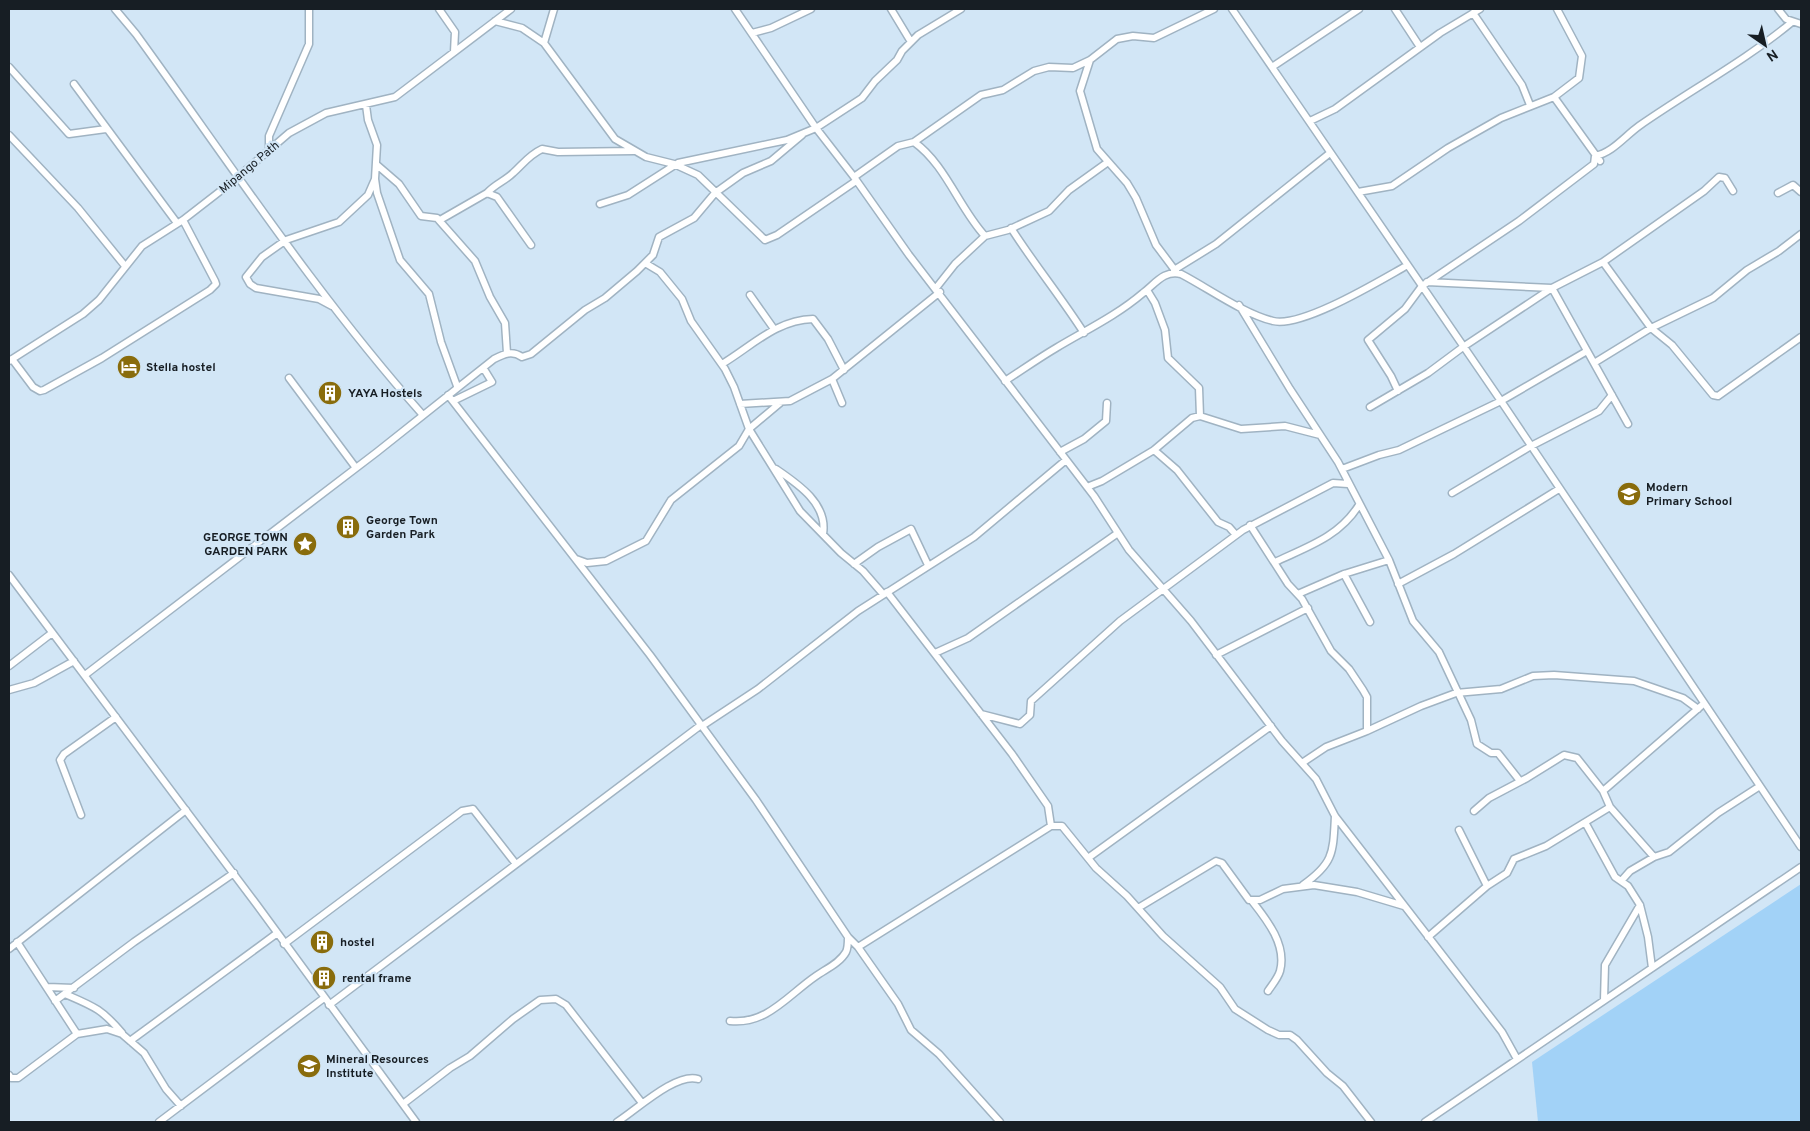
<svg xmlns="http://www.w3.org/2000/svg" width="1810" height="1131" font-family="Overpass,sans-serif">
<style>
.green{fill:#a2d2f7}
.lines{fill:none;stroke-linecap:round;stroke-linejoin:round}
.street-casing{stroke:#a0b3c2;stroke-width:9}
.street{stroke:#fff;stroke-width:6}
.labels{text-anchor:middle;stroke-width:4.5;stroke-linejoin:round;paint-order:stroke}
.street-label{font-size:12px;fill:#171e24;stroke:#d2e6f6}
.poi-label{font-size:12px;font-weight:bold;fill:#171e24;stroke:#d2e6f6;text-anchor:start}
</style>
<rect width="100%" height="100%" fill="#d2e6f6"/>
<path class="green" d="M1801,884v238h-263l-6,-60z"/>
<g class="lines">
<g class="street-casing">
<path id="street" d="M115,9l21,25c93,128 181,262 286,380
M439,9l16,23 -1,20
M735,9l81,119 38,49 55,78 185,241 35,54 62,71 91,120 34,38 19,37 167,216 15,27
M891,9l20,33
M1232,9l269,392 300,446
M1395,9l25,38
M1557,9l25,47 -3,22 -25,19 46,64
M1778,9l8,10 15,5
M1473,13l49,72 8,20
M495,21l27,7 22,15 71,96 31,18 28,7 24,11 67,65 12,-5 79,-54
M752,33l19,-5 40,-19
M544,43l10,-34
M1090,60l-10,31 17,58 30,34 9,15 20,47 21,28
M9,67l60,67 37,-5
M1272,67l87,-58
M74,84l103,139
M366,105l2,15 9,25 -2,34 2,14 23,67 29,34 12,48 16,44
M1310,121l25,-12 105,-76 40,-24
M9,135l69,73 47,58
M914,142l67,-47 22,-5 31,-19 15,-4 24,1 17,-8 27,-21 16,-3 21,2 60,-29
M269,150v-14l40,-92v-35
M377,165l22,19 22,32 16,2 38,43 15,36 15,26 2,30
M854,177l44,-31 16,-4c32,23 45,66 71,94l23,-6 41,-19 20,-21 39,-28
M1358,192l34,-6 56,-38 53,-30 53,-21
M487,193c8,-9 18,-12 26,-20 10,-9 16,-18 29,-24l16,3 76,-1
M1778,193l15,-8 8,7
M600,204l28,-9 50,-32 109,-23 29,-12 46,-30 13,-17 22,-21 5,-9 16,-16 43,-26
M440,220l47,-27 10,4 34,48
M1011,228c23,36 50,69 73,105
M1603,262l48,66 21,17 41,50 5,1 83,-59
M1174,270l42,-26 114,-91
M1427,282l125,6 51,-26 101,-71 15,-14 6,1 8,13
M936,288l19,-24 30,-28
M1147,290l8,13 10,27 3,28 31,30 1,28
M750,295l24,34
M1239,305l51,84 48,73 51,98 24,61 26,31 32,68 6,24 14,9h7l22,28
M332,306l-13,-7 -63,-11 -6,-4 -4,-7 16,-20 24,-17 53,-18 29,-27 7,-16
M12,359l21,28 7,4 4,-1 58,-32 108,-68 6,-6 -1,-3 -32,-61
M9,361l74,-47 16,-14 43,-54 41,-26 49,-38 57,-49 37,-20 69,-16 116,-88
M1594,363l57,-35 62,-30 34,-28 32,-19 22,-17
M722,364c30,-18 54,-44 91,-45l15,20 16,31
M289,378l67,90
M832,379l10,24
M1005,381c17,-11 34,-23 51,-33 30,-18 60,-32 87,-55 13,-10 21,-23 38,-19 27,14 63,40 92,47 29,7 106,-40 133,-55
M1398,391l-7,-15 -23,-36 37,-31 17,-23 97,-65 75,-57 1,-8c17,-3 30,-20 44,-30 50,-35 106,-65 153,-104
M448,395l202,260 106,145 92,137 10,10 193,-121h11l34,42 31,28 36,40 57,51 15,22 33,21 11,5h11l7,5 30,33 16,13 28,36
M453,401l39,-19 -8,-13
M780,403l-31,26 51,82 41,42 22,18 20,23
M740,404l50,-3 42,-22 108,-87
M1370,407l58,-34 35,-26 89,-59 76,136
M1154,450l23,20 41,52 11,5 7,8
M1060,452l24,-13 22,-18 1,-18
M776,469c22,15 52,35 47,65
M1342,469l37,-14 20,-5 102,-49 86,-50
M1087,487l15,-6 52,-31 38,-32 8,-2 41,13 44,-3 35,9
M1452,493l79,-47 68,-35 13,-16
M1250,525l38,59 14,15 29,52 18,18 14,21 4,7v34
M576,559l11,4 19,-2 40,-20 25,-41 68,-54 10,-17 -15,-42 -9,-18 -34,-48 -9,-22 -22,-27 -15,-9
M1275,562c32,-15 64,-25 84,-57
M854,564l24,-17 33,-18 17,36
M1344,574l26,48
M9,575l248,330 159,217
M1398,584l56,-30 105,-65
M887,592l125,162 36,52 3,20
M1298,594l46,-20 45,-14
M935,653l33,-15 150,-105
M1216,655l92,-47
M9,666l43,-33
M85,675l292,-223 117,-93c10,-5 18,-9 28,-2l9,-3 54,-44 20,-12 32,-27 16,-16 6,-18 35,-19 21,-25 28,-20 28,-12 31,-26
M9,690l25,-7 40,-22
M981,714l39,10 10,-9 1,-14 89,-80 123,-91 90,-47 15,1
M702,726l56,-37 100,-78 116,-74 92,-77
M1302,763l24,-16 41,-16 54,-25 35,-13 45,-4 32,-13 21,-1 80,6 49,17 15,11
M1474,811l15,-13 38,-20 37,-23 13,3 26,33
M81,815l-21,-55 4,-6 52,-37
M1586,824l29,53 13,9 12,19 8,32 4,31
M1654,857l-44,-50 -7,-16 98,-85
M1088,858l183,-132
M1622,880l8,-9 24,-14 15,-5 49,-39 42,-27
M1303,885c31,-22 30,-32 32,-69
M1487,886l20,-13 7,-14 32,-13 64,-39
M1252,901c15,19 35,44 28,70 -2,7 -8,14 -12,20
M1138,908l78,-47 6,2 27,37h11l23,-11 31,-4 43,7 47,14
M1428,937l59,-51 -28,-56
M17,942l60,92
M284,944l178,-133 11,-2 43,55
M858,947l40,57 13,26 28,24 61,68
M9,949l177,-139
M47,987l27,1
M65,994c28,12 37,15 57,39
M1604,1000l1,-35 35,-60
M55,1001l79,-59 100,-69
M329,1005l372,-280
M730,1021c37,4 58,-26 86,-45 10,-7 24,-13 30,-24 2,-4 2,-11 2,-15
M130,1041l146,-107
M9,1075l2,3h7l59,-44 30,-5 15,5 22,19 22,36 15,17
M403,1104l47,-36 20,-12 43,-37 27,-19 16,-1 10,6 76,98
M159,1122l165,-124
M617,1122c18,-11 59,-50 81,-43
M1425,1122l376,-255"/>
</g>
<use href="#street" class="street"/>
</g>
<defs>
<g id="hotel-disc" transform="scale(1.25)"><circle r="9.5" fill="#896c0c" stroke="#d2e6f6"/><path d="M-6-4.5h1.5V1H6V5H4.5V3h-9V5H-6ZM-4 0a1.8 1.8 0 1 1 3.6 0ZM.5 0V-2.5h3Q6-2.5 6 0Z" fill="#fff"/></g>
<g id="building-disc" transform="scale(1.25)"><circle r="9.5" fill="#896c0c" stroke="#d2e6f6"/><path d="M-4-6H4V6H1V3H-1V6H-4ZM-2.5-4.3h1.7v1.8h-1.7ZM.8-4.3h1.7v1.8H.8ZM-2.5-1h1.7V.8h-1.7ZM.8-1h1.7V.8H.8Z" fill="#fff"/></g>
<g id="school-disc" transform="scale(1.25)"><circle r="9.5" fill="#896c0c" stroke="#d2e6f6"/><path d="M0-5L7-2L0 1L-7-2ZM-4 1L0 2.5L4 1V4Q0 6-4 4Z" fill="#fff"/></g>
<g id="sight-disc" transform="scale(1.25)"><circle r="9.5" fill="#896c0c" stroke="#d2e6f6"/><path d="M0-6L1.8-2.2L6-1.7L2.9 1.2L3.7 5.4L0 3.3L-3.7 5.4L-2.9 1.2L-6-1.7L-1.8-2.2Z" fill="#fff"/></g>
<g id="university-disc" transform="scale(1.25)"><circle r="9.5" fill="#896c0c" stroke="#d2e6f6"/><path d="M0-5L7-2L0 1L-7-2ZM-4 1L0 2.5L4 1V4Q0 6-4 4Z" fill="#fff"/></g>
</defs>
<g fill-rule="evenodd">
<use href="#hotel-disc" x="129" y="367"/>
<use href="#building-disc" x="330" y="393"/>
<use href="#school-disc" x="1629" y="494"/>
<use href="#building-disc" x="348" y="527"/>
<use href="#sight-disc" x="305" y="544"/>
<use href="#building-disc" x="322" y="942"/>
<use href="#building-disc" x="324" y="978"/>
<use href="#university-disc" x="309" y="1066"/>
</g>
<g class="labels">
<g class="street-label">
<text transform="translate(249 167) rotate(-40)" y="4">Mipango Path</text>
</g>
<g class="poi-label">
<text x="146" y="371">Stella hostel</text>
<text x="348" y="397">YAYA Hostels</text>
<text x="1646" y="491">Modern<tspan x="1646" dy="14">Primary School</tspan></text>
<text x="366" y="524">George Town<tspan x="366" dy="14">Garden Park</tspan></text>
<text x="288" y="541" text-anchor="end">GEORGE TOWN<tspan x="288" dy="14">GARDEN PARK</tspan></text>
<text x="340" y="946">hostel</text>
<text x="342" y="982">rental frame</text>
<text x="326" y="1063">Mineral Resources<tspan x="326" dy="14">Institute</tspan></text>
</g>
</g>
<rect width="1810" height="1131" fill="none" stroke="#171e24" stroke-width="20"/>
<g transform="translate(1765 45) rotate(146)" stroke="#d2e6f6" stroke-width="4" paint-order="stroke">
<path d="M0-4L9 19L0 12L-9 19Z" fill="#171e24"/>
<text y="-8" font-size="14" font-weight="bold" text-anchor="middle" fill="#171e24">N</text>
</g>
</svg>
